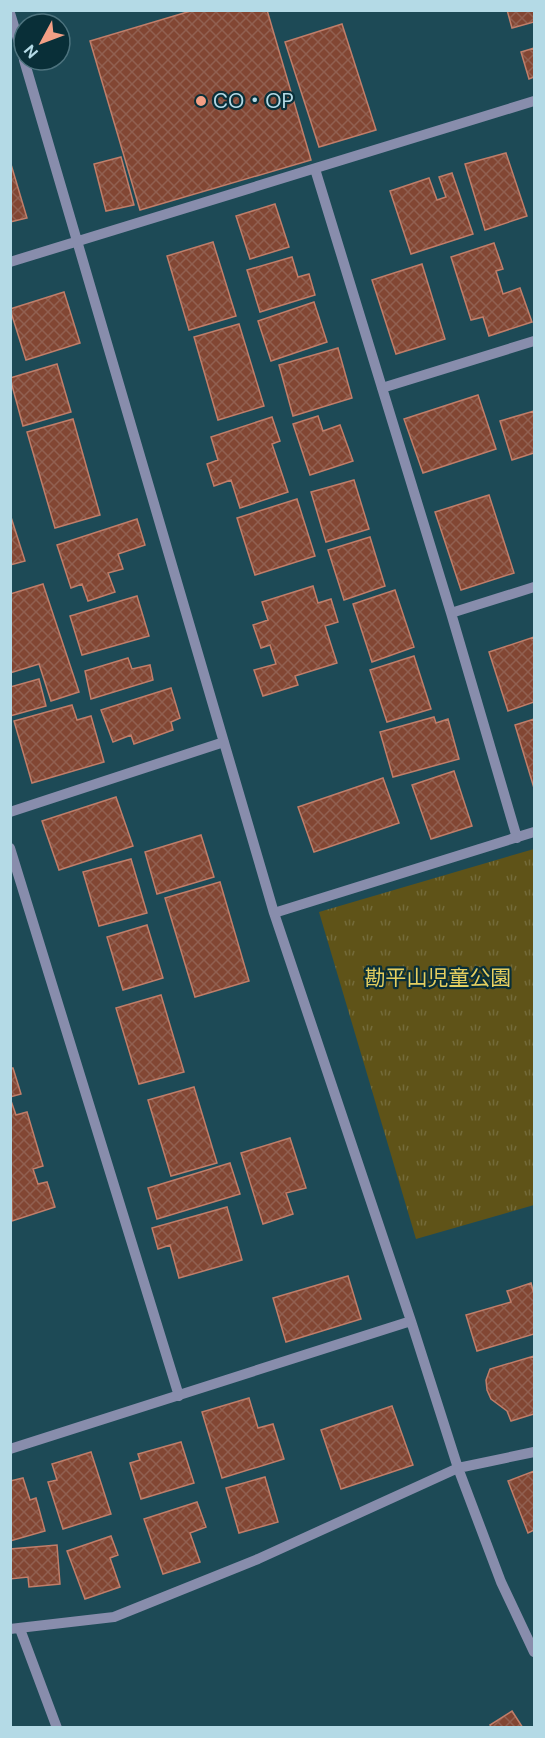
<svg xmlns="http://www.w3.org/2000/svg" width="545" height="1738" font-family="'DM Sans','Noto Sans JP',sans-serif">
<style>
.park{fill:url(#park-tufts)}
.building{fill:url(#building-cross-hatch);stroke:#c07e6a;stroke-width:1.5}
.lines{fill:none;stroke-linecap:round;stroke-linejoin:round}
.minor{stroke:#888dac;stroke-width:10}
.poi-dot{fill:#f39f85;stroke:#092f38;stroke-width:2}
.labels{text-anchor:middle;stroke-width:4.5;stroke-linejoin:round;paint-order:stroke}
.poi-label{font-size:21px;fill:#b4dae6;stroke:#092f38;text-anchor:start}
.park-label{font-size:21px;fill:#e5cf60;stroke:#092f38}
</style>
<defs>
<pattern id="park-tufts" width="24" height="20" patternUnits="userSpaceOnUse" patternTransform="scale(1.5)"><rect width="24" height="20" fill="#5f5318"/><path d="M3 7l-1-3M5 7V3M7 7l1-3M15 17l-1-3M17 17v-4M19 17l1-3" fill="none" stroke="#746b3a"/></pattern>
<pattern id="building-cross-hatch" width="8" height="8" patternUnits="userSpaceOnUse" patternTransform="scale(1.5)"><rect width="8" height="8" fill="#824633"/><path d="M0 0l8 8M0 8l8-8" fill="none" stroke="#916051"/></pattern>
</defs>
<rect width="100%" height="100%" fill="#1d4a56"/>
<path class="park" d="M534,849v356l-118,34 -97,-327z"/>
<path class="building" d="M194,10h73l44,150 -171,50 -50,-169z
M507,10h27v12l-22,6z
M342,24l34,106 -57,17 -34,-105z
M534,48v29l-5,2 -8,-27z
M506,153l21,63 -42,14 -20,-66z
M121,157l13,48 -28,6 -12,-47z
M10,161l17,57 -17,4z
M452,173l21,61 -62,20 -21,-63 39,-13 8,22 9,-3 -7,-20z
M275,204l14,43 -39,12 -14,-43z
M213,242l23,74 -47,14 -22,-74z
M494,243l9,26 -7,2 7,23 17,-6 12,34 -43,14 -6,-19 -12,3 -20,-63z
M292,257l6,20 11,-3 6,21 -55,17 -13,-42z
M422,264l23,75 -49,15 -24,-74z
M64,292l16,51 -54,17 -16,-51z
M314,302l13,40 -56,19 -13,-40z
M239,324l25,82 -46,14 -24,-83z
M338,348l14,50 -59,18 -14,-51z
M57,364l14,48 -48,14 -13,-48z
M478,395l18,54 -73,24 -19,-54z
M534,411v42l-22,7 -12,-39z
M318,416l5,15 17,-6 13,36 -43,14 -17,-51z
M272,417l8,24 -8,3 16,48 -48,16 -9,-28 -17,6 -7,-22 11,-4 -7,-23z
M73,419l27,96 -45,13 -28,-96z
M354,480l15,49 -43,13 -15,-50z
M489,495l25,78 -53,17 -26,-78z
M297,499l18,57 -60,19 -18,-57z
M10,514l15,47 -15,4z
M137,519l8,26 -27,9 5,15 -15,4 7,19 -27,9 -6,-17 -11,4 -14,-43z
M370,537l15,49 -41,14 -16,-50z
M43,584l36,108 -28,9 -12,-37 -29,9v-79z
M313,586l5,17 13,-4 7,23 -13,4 12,37 -42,13 3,9 -35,11 -9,-26 22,-6 -6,-19 -9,3 -8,-23 15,-5 -6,-18z
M395,590l19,57 -42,15 -19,-58z
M137,596l12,40 -67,19 -12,-39z
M534,637v65l-26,9 -19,-59z
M414,656l17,53 -44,13 -17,-52z
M128,658l4,11 18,-4 3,15 -62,19 -6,-28z
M39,679l7,27 -36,10v-29z
M171,688l9,30 -9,4 2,8 -39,14 -3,-9 -18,7 -12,-32z
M72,705l5,15 14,-4 13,46 -72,21 -18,-62z
M434,717l2,6 12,-4 11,40 -66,18 -13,-45z
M534,719v69l-19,-63z
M454,771l18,55 -41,13 -19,-54z
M383,778l16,45 -85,29 -16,-45z
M116,797l17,49 -74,24 -17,-49z
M201,835l13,42 -57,17 -12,-42z
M131,859l16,54 -48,13 -16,-54z
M220,882l29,99 -54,16 -30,-99z
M147,925l16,53 -40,12 -16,-53z
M161,995l23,77 -45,12 -23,-76z
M10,1068h3l8,26 -11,3z
M194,1087l23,76 -46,13 -23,-76z
M10,1098l6,17 11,-3 16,54 -10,3 5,15 9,-2 8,25 -43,14z
M290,1138l16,50 -20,5 7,21 -30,10 -22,-71z
M230,1163l10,31 -83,25 -9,-31z
M227,1207l15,53 -63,18 -9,-33 -12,4 -6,-21z
M348,1276l13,43 -75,23 -13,-44z
M531,1283l3,11v40l-57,17 -11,-36 45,-13 -4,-11z
M534,1356v58l-23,7 -4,-10 -16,-12 -4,-9 -1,-10 4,-11z
M249,1398l9,30 15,-4 11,35 -62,19 -20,-66z
M392,1406l21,59 -72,24 -20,-59z
M181,1442l13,41 -53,16 -11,-36 10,-3 -2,-6z
M91,1452l20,62 -48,15 -15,-47 9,-2 -5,-16z
M534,1471v59l-6,3 -20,-52z
M265,1477l13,45 -39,11 -13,-45z
M23,1478l7,22 6,-2 9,33 -35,10v-60z
M197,1502l9,25 -16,6 10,29 -37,12 -19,-55z
M111,1536l7,19 -8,3 10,29 -35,12 -18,-48z
M57,1545l3,39 -31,3 -1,-10 -18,2v-30z
M512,1711l11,17h-31l-2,-3z"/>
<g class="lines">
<path class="minor" d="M10,13l14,46
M24,60l250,853 137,408 47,147 43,114 33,70
M315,169l136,444 66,225
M10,262l524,-161
M382,388l152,-47
M451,613l83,-26
M10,812l214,-70
M10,848l169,548
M274,913l260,-81
M10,1449l401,-128
M10,1629l104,-12 144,-58 200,-91 76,-16
M20,1629l37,99"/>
</g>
<circle class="poi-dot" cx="201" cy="101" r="6"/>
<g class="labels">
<g class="poi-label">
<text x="213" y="108">CO・OP</text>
</g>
<g class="park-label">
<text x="438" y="985">勘平山児童公園</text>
</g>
</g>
<rect width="545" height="1738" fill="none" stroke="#b4dae6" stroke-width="24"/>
<g transform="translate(42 42) rotate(229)"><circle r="28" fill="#092f38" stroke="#4d737e" stroke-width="1.5"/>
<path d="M0-4.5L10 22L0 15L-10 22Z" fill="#f39f85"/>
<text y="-9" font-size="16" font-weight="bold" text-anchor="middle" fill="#b4dae6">N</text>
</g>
</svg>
